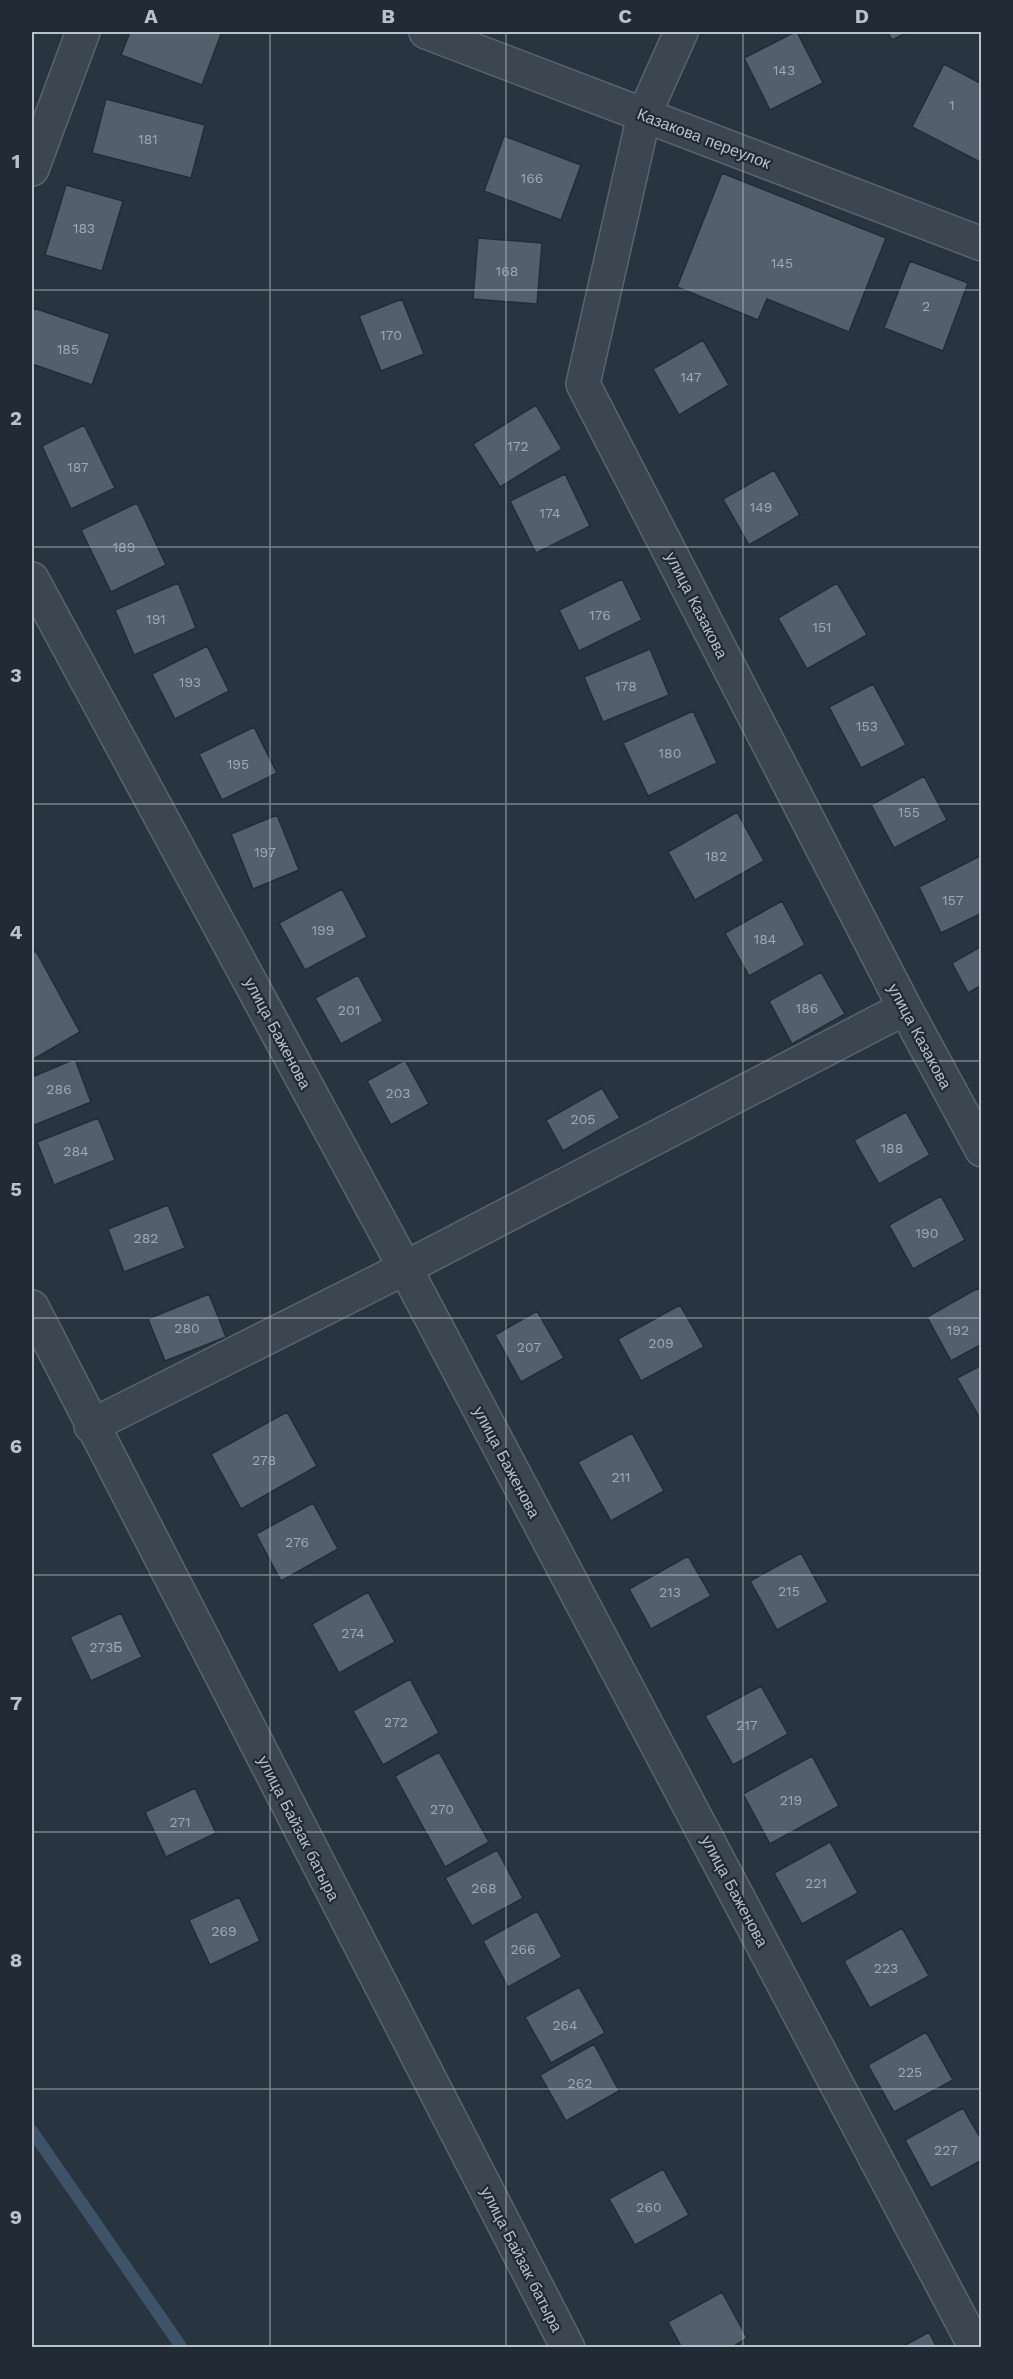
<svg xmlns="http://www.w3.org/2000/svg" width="1013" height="2379" font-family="'Work Sans',sans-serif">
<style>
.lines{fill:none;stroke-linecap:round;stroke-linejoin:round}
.stream{stroke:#3f5368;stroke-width:12}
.building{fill:#535f6d;stroke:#232d37;stroke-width:1.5}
.street-casing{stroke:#5a646d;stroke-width:36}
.street{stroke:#3c4650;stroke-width:33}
.grid{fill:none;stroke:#b9c1ca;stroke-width:1.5;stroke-opacity:0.55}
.labels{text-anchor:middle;stroke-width:4.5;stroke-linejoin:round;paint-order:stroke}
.number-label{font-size:14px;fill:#a0a8b3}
.street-label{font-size:16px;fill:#b9c1ca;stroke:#202b35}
.neatline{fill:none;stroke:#b9c1ca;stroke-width:2}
.grid-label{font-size:20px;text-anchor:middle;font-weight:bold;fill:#b9c1ca}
</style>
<rect width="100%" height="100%" fill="#283440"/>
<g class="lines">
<path class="stream" d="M32,2131l150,217"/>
</g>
<path class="building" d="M130,32h84l7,2 -19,51 -81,-30z
M795,32h2l26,51 -53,27 -26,-52z
M887,32h21l-16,8z
M944,64l38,20v79l-70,-36z
M106,99l99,26 -14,53 -99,-25z
M504,136l77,29 -20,55 -77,-29z
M722,173l164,65 -37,94 -82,-33 -9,21 -81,-33z
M66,185l57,16 -21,70 -57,-16z
M478,238l64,5 -5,61 -64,-5z
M910,261l58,22 -25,68 -59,-23z
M402,299l22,55 -43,17 -22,-55z
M34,308l76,26 -18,51 -60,-21v-48z
M703,340l26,45 -50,30 -26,-46z
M536,405l26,44 -62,38 -27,-43z
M84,425l31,63 -44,21 -29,-63z
M774,470l26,45 -51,30 -26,-46z
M565,474l25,52 -54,27 -26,-52z
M137,503l29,62 -55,27 -30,-62z
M622,579l20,41 -63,31 -20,-41z
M178,583l18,45 -62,27 -19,-45z
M837,583l30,52 -60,34 -29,-51z
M207,646l22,45 -54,28 -23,-45z
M650,649l19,46 -66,27 -19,-45z
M873,684l33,61 -45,23 -32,-61z
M693,711l24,52 -69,33 -25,-53z
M254,727l23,46 -55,27 -23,-46z
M924,776l23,44 -53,28 -23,-43z
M737,812l27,49 -69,39 -27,-48z
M277,815l22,55 -46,19 -22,-55z
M982,855v58l-41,20 -22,-46z
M342,889l25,48 -62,33 -26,-47z
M782,901l23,44 -56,31 -24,-43z
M982,946v39l-14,8 -16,-30z
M36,951l44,81 -48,28v-107z
M821,972l24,42 -53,30 -23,-43z
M358,975l25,46 -42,23 -26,-46z
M75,1059l16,43 -59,24v-49z
M405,1060l24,44 -38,21 -24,-44z
M602,1088l18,30 -57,33 -17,-31z
M906,1112l24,43 -51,29 -25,-44z
M98,1118l17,42 -61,25 -17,-43z
M941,1196l24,44 -52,29 -24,-44z
M168,1205l17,43 -61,24 -16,-43z
M978,1288l4,6v50l-31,17 -24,-44z
M209,1294l17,43 -61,24 -17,-42z
M680,1305l24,42 -63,34 -23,-42z
M537,1311l27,47 -43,24 -26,-47z
M982,1365v57l-25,-44z
M287,1412l30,54 -76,43 -30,-55z
M632,1433l32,58 -53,30 -33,-59z
M313,1503l25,46 -57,32 -25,-47z
M801,1553l27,49 -51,28 -27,-49z
M688,1556l23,40 -60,33 -22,-40z
M368,1592l27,50 -56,31 -27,-49z
M121,1613l21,44 -51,24 -21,-44z
M410,1679l29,54 -56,32 -30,-54z
M761,1686l27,48 -55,31 -28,-49z
M439,1752l50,90 -44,25 -50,-91z
M812,1756l27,50 -69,38 -27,-50z
M195,1788l21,45 -50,24 -21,-45z
M830,1842l28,51 -56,31 -28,-51z
M497,1850l26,48 -51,28 -27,-48z
M239,1897l21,44 -50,24 -21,-45z
M537,1911l25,46 -54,30 -25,-46z
M902,1928l27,48 -59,32 -26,-47z
M579,1987l26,46 -54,30 -26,-46z
M926,2032l27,48 -59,32 -26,-47z
M594,2044l25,47 -53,30 -26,-46z
M963,2108l19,33v19l-51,28 -26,-48z
M663,2169l26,46 -54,30 -26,-46z
M722,2292l25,46 -16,10h-49l-14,-26z
M929,2332l8,16h-37z"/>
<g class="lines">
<g class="street-casing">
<path id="street" d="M426,32l556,212
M681,32l-37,83 -61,269 322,624 77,142
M32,169l51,-137
M32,579l373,689 571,1080
M32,1307l536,1041
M91,1426l314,-158 500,-260"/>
</g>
<use href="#street" class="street"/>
</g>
<path class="grid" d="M270,32v2316M506,32v2316M743,32v2316M32,290h950M32,547h950M32,804h950M32,1061h950M32,1318h950M32,1575h950M32,1832h950M32,2089h950"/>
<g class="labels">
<g class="number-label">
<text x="784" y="75">143</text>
<text x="952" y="110">1</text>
<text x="148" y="144">181</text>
<text x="532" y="183">166</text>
<text x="84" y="233">183</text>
<text x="782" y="268">145</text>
<text x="507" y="276">168</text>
<text x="926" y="311">2</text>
<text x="391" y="340">170</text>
<text x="68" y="354">185</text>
<text x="691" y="382">147</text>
<text x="518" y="451">172</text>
<text x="78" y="472">187</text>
<text x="761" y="512">149</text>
<text x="550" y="518">174</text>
<text x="124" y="552">189</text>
<text x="600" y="620">176</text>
<text x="156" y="624">191</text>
<text x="822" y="632">151</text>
<text x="190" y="687">193</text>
<text x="626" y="691">178</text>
<text x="867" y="731">153</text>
<text x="670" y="758">180</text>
<text x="238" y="769">195</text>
<text x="909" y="817">155</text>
<text x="265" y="857">197</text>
<text x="716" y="861">182</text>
<text x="953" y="905">157</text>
<text x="323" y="935">199</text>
<text x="765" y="944">184</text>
<text x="807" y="1013">186</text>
<text x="349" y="1015">201</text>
<text x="59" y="1094">286</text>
<text x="398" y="1098">203</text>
<text x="583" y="1124">205</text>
<text x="892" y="1153">188</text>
<text x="76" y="1156">284</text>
<text x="927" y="1238">190</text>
<text x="146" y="1243">282</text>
<text x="187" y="1333">280</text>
<text x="958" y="1335">192</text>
<text x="661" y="1348">209</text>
<text x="529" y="1352">207</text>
<text x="264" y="1465">278</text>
<text x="621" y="1482">211</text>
<text x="297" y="1547">276</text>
<text x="789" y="1596">215</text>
<text x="670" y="1597">213</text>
<text x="353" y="1638">274</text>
<text x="106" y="1652">273Б</text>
<text x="396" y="1727">272</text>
<text x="747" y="1730">217</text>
<text x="791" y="1805">219</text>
<text x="442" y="1814">270</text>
<text x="180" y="1827">271</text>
<text x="816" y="1888">221</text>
<text x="484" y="1893">268</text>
<text x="224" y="1936">269</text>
<text x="523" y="1954">266</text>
<text x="886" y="1973">223</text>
<text x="565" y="2030">264</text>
<text x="910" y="2077">225</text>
<text x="580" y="2088">262</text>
<text x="946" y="2155">227</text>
<text x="649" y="2212">260</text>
</g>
<g class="street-label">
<text transform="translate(704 138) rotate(21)" y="6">Казакова переулок</text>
<text transform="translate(697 605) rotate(63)" y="6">улица Казакова</text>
<text transform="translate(278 1033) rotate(62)" y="6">улица Баженова</text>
<text transform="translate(920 1036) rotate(62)" y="6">улица Казакова</text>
<text transform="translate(507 1462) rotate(62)" y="6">улица Баженова</text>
<text transform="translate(299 1828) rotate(63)" y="6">улица Байзак батыра</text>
<text transform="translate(735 1891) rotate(62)" y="6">улица Баженова</text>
<text transform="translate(522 2259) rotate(63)" y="6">улица Байзак батыра</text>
</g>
</g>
<rect width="1013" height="2379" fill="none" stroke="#202b35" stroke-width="66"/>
<rect x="33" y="33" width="947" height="2313" class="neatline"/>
<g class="grid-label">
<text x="151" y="23">A</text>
<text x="388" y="23">B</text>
<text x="625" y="23">C</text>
<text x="862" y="23">D</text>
<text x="16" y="168">1</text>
<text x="16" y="425">2</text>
<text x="16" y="682">3</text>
<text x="16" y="939">4</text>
<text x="16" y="1196">5</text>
<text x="16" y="1453">6</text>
<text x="16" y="1710">7</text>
<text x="16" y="1967">8</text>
<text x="16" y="2224">9</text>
</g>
</svg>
